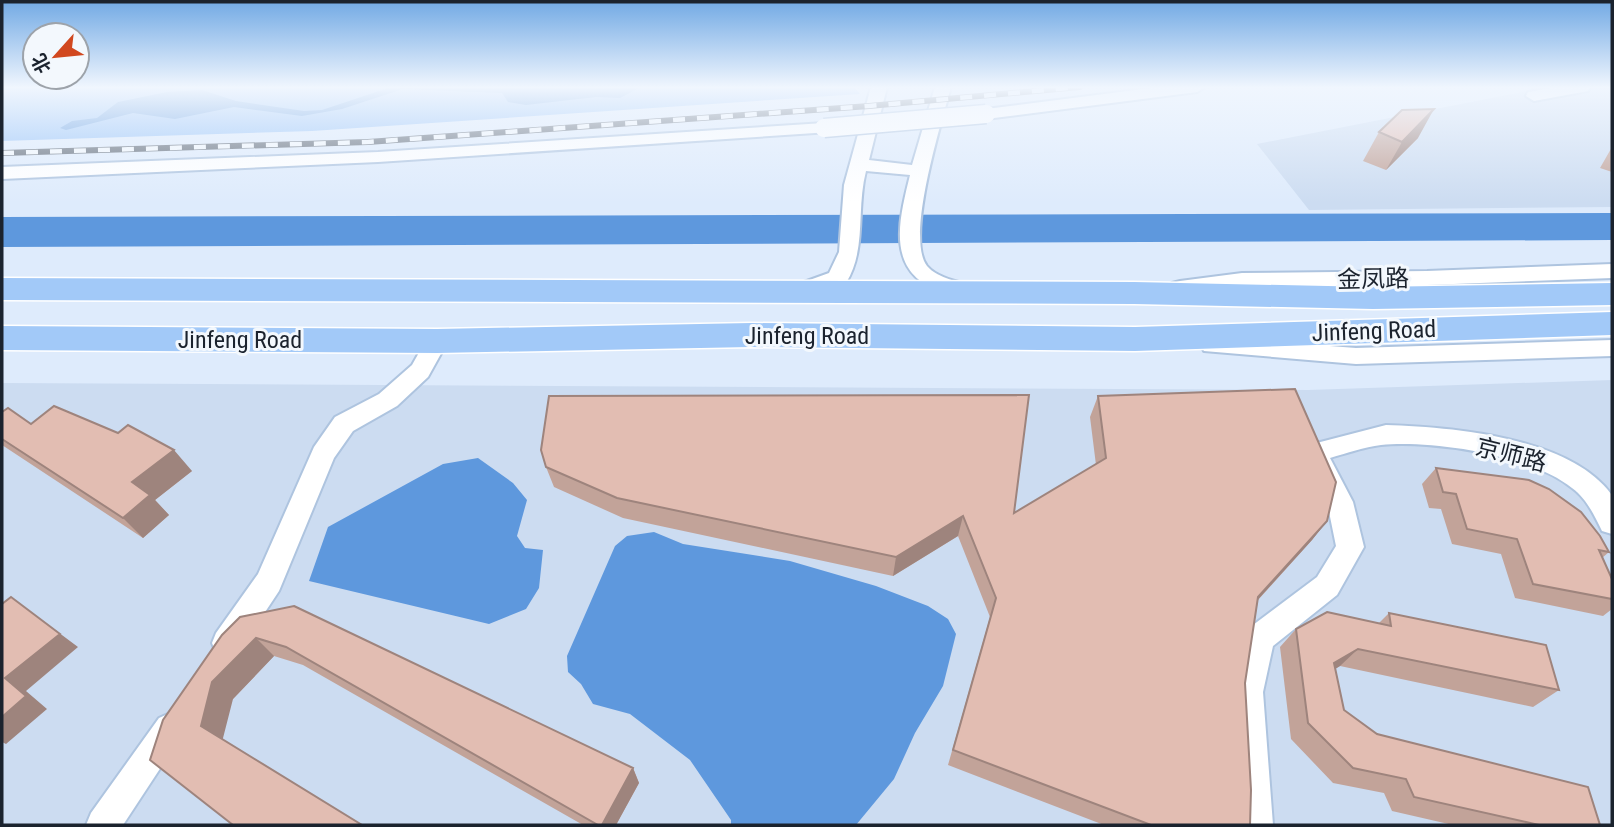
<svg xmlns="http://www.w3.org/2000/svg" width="1614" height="827" font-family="'Roboto Condensed','Noto Sans SC',sans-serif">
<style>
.built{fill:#ccdcf1}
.green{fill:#94c1f7}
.water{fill:#5e98dd}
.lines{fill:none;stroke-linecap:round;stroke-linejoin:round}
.minor-casing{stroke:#aec4df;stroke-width:4}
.highway-casing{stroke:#fff;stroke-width:3}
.minor{fill:#fff;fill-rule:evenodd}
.highway{fill:#a2c9f8;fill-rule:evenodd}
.rail-casing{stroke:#5b6572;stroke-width:6}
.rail{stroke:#f3f8fd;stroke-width:4.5;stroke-dasharray:12;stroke-linecap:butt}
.minor-bridge-casing{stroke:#aec4df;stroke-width:21;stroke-linecap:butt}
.minor-bridge{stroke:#fff;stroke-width:18}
.wall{fill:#c2a399}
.shaded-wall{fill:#9e847d}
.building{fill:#e2bdb2;stroke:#9e847d;stroke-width:2}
.labels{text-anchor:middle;stroke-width:6;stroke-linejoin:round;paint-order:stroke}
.street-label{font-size:24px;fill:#1b232e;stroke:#f3f8fd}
</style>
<rect width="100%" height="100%" fill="#deebfc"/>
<path class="built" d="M1548,87h64v120l-303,3 -52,-66z
M1612,380v445h-1610v-442l1306,7z"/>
<path class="green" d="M2,87h852l6,7 -548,37 -310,10z"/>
<path class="water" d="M391,87h250l-21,11 -24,-1 -70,8 -18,-3 -6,-9 -99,-4 -61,20 -40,7 -68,-9 -59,12 -42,-6 -67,17 -6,-2 12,-7 25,-3 21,-16 49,-10 35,-2 34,11 68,10 18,-1z
M1612,213v27l-1610,7v-30z
M478,458l35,25 14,17 -10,36 8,12 18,2 -4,38 -13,21 -37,15 -180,-43 19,-54 115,-63z
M654,532l29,12 107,17 86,25 52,20 20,13 8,15 -13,52 -28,47 -21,46 -38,46h-125v-5l-41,-60 -60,-46 -37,-10 -12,-20 -13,-12 -1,-16 48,-110 12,-10z"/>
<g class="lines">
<g class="minor-casing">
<path id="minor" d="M871,87h16l-18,73 43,5 23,-78h16c-9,34 -46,151 -24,179 11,13 34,16 50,21l3,5 -3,5c-12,3 -25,-2 -37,-6 -55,-19 -41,-71 -30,-116l-44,-4c-10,38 1,78 -20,112l-45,15 -8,-2 -3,-5 3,-5 36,-13 10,-21 5,-67z
M1159,87h46l-8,5 -211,27 -9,-5 9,-5z
M1556,87h34l-2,4 -54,10 -8,-5 2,-4z
M824,123l6,1 3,4 -3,4 -452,30 -376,17v-12l376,-15z
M1612,264v14l-185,7 -185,2 -62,8 -8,-2 -3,-5 3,-5 8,-2 62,-8 185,-2z
M437,333l8,2 3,6 -20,36 -31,29 -44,25 -19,27 -55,133 -41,62 -11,4 -11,-4 -4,-10 4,-10 42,-59 56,-127 21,-30 44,-23 33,-29 17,-30z
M1212,337l144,11 256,-8v16l-256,8 -152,-13 -3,-6 3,-6z
M1386,425c66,2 183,12 225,69l1,40 -10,-3c-8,-16 -15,-32 -30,-43 -40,-33 -140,-48 -191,-43 -17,2 -34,8 -51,13l23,44 11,45 -27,48 -64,51 -10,46 10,133h-34c-5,-65 -17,-136 10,-197l68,-51 19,-31 -9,-44 -26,-49 4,-7z
M170,713l11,5 5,11 -63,96h-37l5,-12 68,-95z"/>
</g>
<g class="highway-casing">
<path id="highway" d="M2,278l1132,4 239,5 239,-4v22l-239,4 -239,-5 -1132,-4z
M1612,312v23l-477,16 -384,-4 -314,6 -435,-3v-24l435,3 314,-6 384,4z"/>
</g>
<use href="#minor" class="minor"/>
<use href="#highway" class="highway"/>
<g class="rail-casing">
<path id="rail" d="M2,153l366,-11 501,-36 211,-19"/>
</g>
<use href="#rail" class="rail"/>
<g class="minor-bridge-casing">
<path id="minor-bridge" d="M824,128l162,-14"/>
</g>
<use href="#minor-bridge" class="minor-bridge"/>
</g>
<path class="wall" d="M1379,132l39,6 -32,32 -23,-9z
M1612,147v25l-12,-4z
M1098,396l229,125 -15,19 -54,60 -13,83 5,142h-146l-156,-60 42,-148 -32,-81 -65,40 -270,-58 -69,-31 -8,-20 468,46 82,-48 -6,-48z
M2,412l29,12 161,47 -37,29 14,15 -26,23 -141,-93z
M1436,468l173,84 -7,6 10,21v30l-9,7 -88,-18 -14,-44 -49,-10 -11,-35 -12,-1 -7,-24z
M1389,613l170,77 -26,17 -193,-41 -5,3 9,41 33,24 223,91h-147l-61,-14 -8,-18 -51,-10 -42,-44 -11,-92 16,-18 82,-5z
M240,617l393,151 6,15 -23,42h-33l-280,-160 -29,-9 -41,43 -83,61z"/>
<path class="shaded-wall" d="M1434,109l-16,29 -32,32 16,-28z
M174,450l18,21 -37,29 14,15 -26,23 -20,-20 9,-36z
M963,516l-5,20 -65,40 3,-19z
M1327,521l-15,19 -68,75 14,-18z
M11,597l67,50 -52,44 21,18 -41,35 -4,-2v-25z
M256,638l18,18 -41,43 -11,43 -21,-16 11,-44z
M1358,649l-18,17 -23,14 17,-17z
M633,768l6,15 -23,42h-14z"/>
<path class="building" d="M1434,109l-32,33 -23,-10 23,-22z
M1295,389l41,93 -9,39 -69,76 -13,86 6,107 -1,35h-99l-198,-75 43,-152 -33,-82 -67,41 -279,-59 -71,-31 -5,-17 8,-54 480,-1 -15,118 92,-55 -8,-62z
M54,406l64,27 10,-8 46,25 -42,32 18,13 -27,23 -121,-79v-27l6,-4 23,16z
M1436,468l93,12 20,9 32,23 19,24 9,16 -10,-2 13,29v20l-79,-15 -16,-45 -50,-10 -11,-35 -13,-2z
M11,597l49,37 -55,44 21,18 -24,21v-113z
M294,606l339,162 -31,57h-4l-312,-178 -30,-9 -44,44 -11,44 161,99h-129l-83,-65 13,-40 59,-85 18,-18z
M1327,612l64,14 -2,-13 157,32 13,45 -201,-41 -24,14 10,47 33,24 211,53 12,38h-61l-125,-28 -8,-18 -53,-11 -45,-45 -12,-94z"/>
<linearGradient id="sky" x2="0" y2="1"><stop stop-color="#71a9e4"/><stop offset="0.43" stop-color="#f0f6fe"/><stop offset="1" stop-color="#f0f6fe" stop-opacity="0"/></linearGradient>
<rect width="1614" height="203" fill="url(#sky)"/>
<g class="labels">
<g class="street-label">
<text transform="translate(1373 279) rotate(-1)" y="8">金凤路</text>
<text transform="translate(1374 331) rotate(-2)" y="8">Jinfeng Road</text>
<text x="807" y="344">Jinfeng Road</text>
<text x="240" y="348">Jinfeng Road</text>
<text transform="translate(1511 455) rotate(14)" y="8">京师路</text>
</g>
</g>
<rect width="1614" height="827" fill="none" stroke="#1b232e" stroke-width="7"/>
<g transform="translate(56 56) rotate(243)"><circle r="33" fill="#f3f8fd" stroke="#9da3aa" stroke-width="2"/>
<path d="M0-5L12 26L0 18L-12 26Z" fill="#d1481f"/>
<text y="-10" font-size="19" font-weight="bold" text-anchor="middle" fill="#1b232e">北</text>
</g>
</svg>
